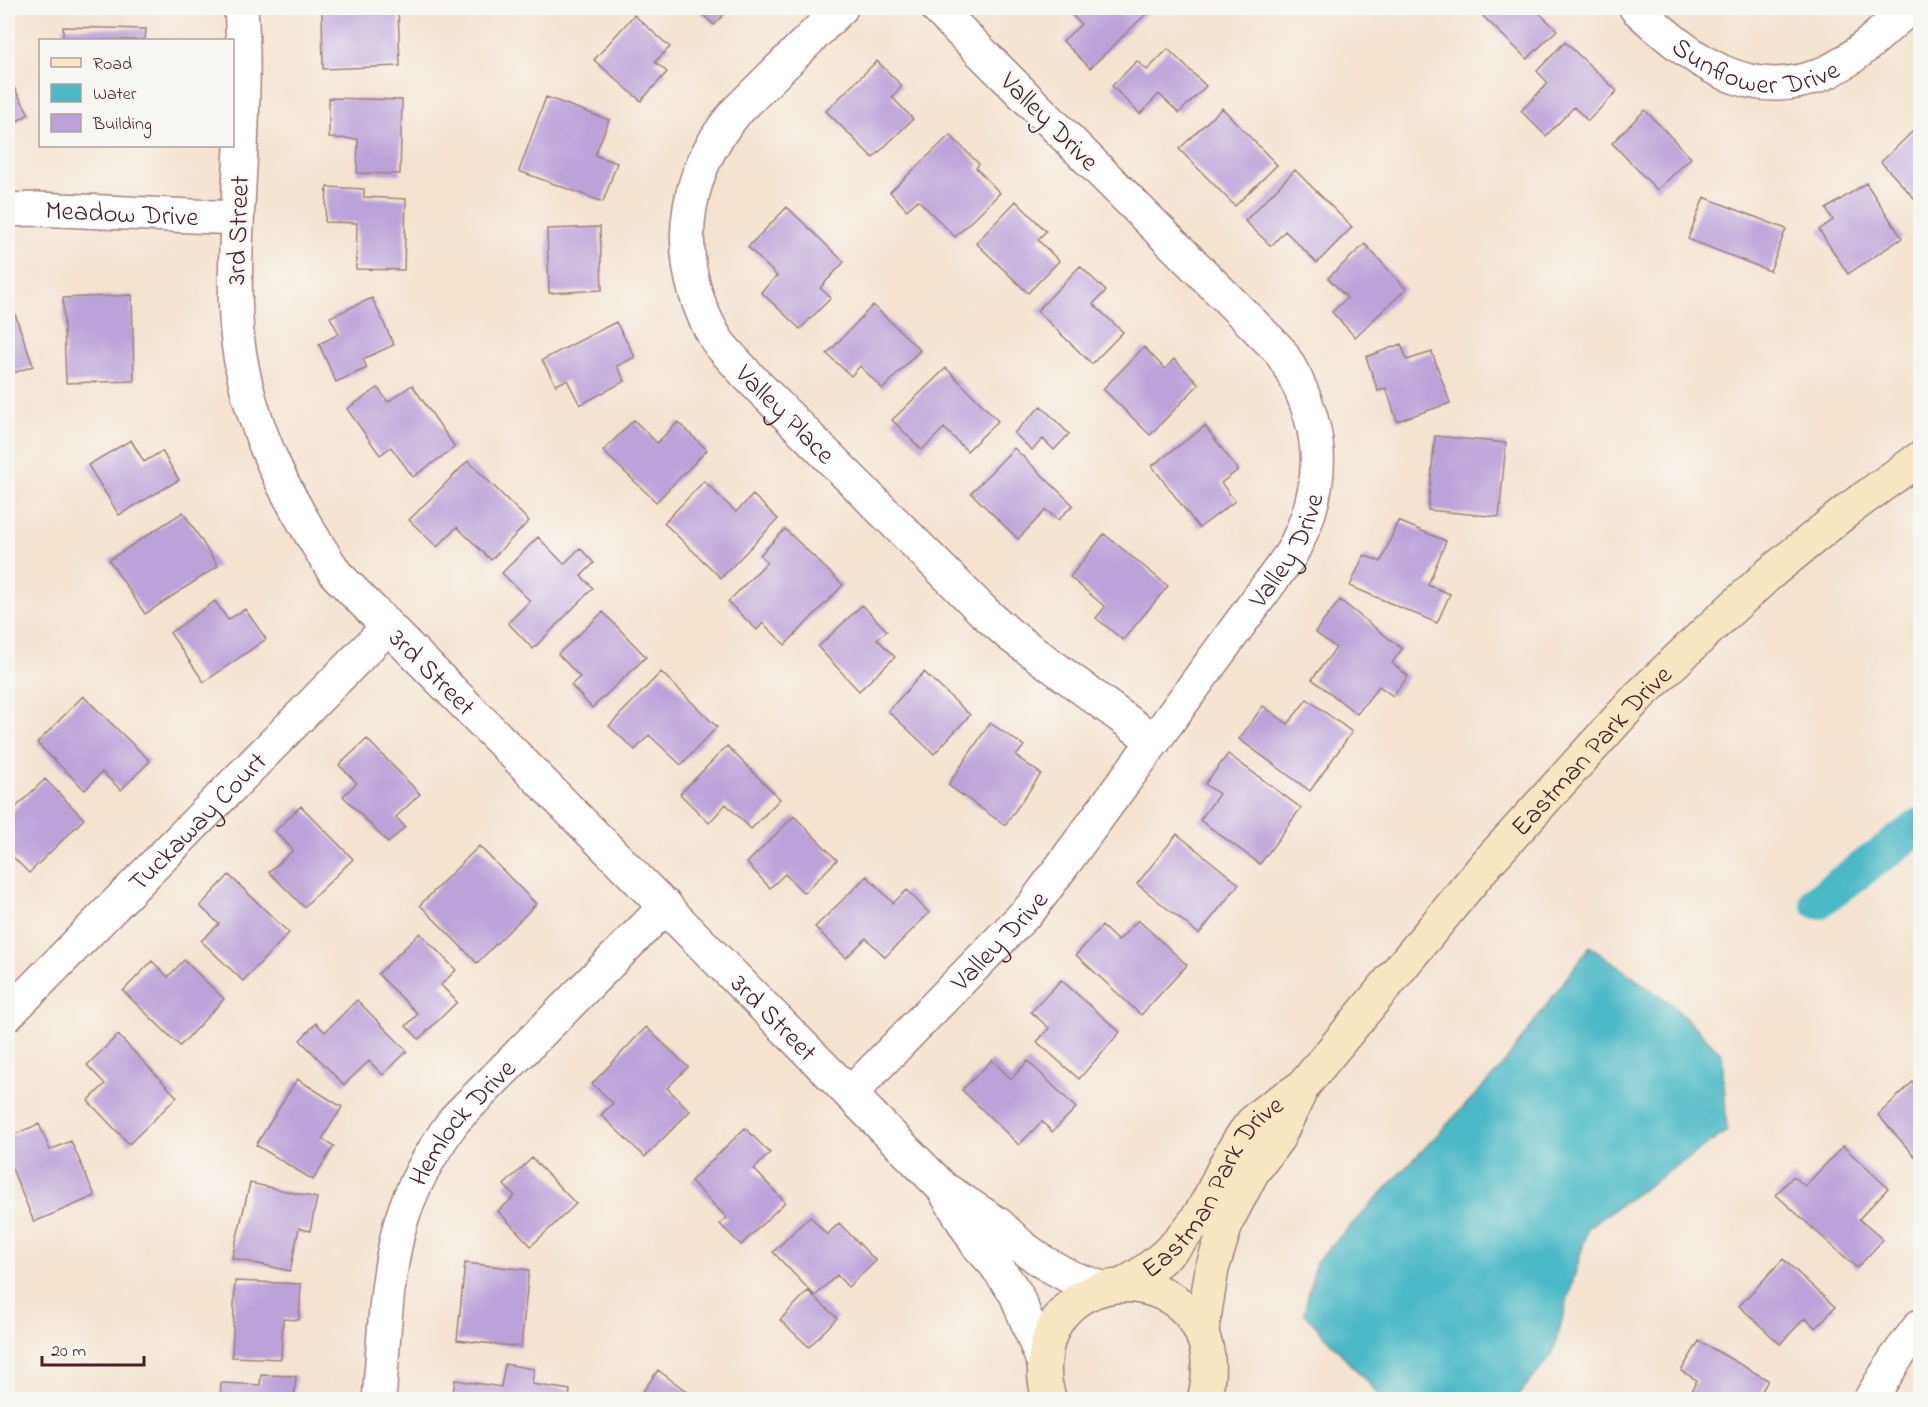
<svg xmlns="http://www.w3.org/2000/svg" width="1928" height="1407" font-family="'Indie Flower',sans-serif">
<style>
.water{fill:#4bb9c6;stroke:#4a6c78;stroke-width:1.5}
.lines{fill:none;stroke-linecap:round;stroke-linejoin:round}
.canal{stroke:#4bb9c6;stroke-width:36}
.building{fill:#bba3d9}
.street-casing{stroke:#a0817d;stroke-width:36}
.secondary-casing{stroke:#a0817d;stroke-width:36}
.street{stroke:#fff;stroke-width:33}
.secondary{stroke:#f9e7c3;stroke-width:33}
.labels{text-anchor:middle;stroke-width:5;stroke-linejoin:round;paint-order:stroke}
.street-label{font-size:27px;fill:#4a1f2b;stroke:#f6f6f2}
</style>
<rect width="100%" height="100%" fill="#f6f6f2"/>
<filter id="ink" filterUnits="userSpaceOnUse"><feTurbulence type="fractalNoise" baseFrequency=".0167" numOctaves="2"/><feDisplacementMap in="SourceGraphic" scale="12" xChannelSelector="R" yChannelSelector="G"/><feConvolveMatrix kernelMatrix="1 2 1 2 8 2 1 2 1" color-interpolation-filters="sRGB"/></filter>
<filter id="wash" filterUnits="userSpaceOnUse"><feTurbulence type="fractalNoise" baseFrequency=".008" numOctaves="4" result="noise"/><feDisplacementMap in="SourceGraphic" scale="24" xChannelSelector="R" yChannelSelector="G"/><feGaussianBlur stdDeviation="1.35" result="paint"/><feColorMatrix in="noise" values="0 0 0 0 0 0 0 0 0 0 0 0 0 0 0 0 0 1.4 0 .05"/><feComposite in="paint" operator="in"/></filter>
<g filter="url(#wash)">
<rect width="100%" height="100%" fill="#f5e3cf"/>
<path class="water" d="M1590,946l81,58 51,50 5,77 -139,96 -36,128 -36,44h-133l-79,-86 12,-51 183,-192z"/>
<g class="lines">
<path class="canal" d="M1818,901l102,-75"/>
</g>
<g id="blocks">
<path class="building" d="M322,8h76l2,58 -77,3z
M696,8h34l-16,17z
M1065,8h75l6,6 -56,54 -27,-27 18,-17z
M1491,8h43l23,22 -30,29 -44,-43z
M634,15l36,32 -15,15 12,10 -26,29 -47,-41z
M63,27l83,2 -1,11h-82z
M1565,42l52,49 -29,30 -14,-14 -28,29 -25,-25 27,-28 -11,-12z
M1168,49l38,37 -27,27 -20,-19 -19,20 -28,-28 25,-25 10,9z
M877,61l25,25 -10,11 21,22 -40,39 -47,-47z
M8,77l21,37 -21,13z
M546,97l63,23 -14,35 22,8 -14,39 -84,-31z
M329,98l73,2 -2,74 -43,-1 1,-34 -29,-1z
M1222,108l55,57 -42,41 -56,-57z
M1645,110l46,48 -34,32 -45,-47z
M1913,131l7,8v54l-5,6 -34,-37z
M950,135l29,29 -3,4 24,25 -45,44 -37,-37 -11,10 -17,-18z
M1295,170l57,57 -35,36 -32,-32 -14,15 -26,-25z
M1866,183l36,55 -54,36 -29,-44 14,-10 -7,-11z
M327,187l37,2v8l42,2 -2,71 -48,-1 1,-46 -32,-1z
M1704,197l82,32 -16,42 -82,-32z
M1016,201l30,30 -8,9 21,21 -31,32 -52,-50z
M787,207l57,55 -24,26 11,10 -31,31 -39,-37 16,-16 -29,-29z
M600,227l2,63 -53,3 -2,-64z
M1365,244l41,45 -51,48 -23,-25 15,-14 -19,-20z
M1080,266l26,25 -13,13 30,28 -31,32 -55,-53z
M8,294l25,72 -25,9z
M132,295l2,86 -68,2 -3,-85z
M372,298l22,47 -31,14 4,9 -31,14 -17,-38 20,-10 -9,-17z
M873,305l47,45 -37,39 -23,-23 -9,10 -24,-22z
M616,322l19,35 -18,9 8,15 -45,24 -13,-25 -11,5 -14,-25z
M1401,344l6,16 25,-8 18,51 -53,18 -11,-33 -8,3 -12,-34z
M1144,347l21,22 9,-10 25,25 -49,51 -47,-46z
M946,368l52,53 -31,30 -23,-23 -22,22 -30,-30z
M412,385l43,62 -42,30 -22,-30 -11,8 -33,-46 31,-21 10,14z
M1041,406l28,28 -15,16 -11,-11 -11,11 -18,-17z
M634,420l23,23 21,-21 29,28 -51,52 -53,-51z
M1205,426l33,44 -17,13 14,18 -36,27 -47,-62z
M1435,436l71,7 -7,74 -71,-7z
M131,440l13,22 18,-11 17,29 -60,35 -31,-50z
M1014,448l59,57 -15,15 -12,-10 -28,29 -47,-46z
M468,461l61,60 -38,39 -34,-33 -20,20 -28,-27z
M704,481l32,31 17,-17 25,24 -57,59 -57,-55z
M183,512l35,54 -73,48 -36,-54z
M1398,521l48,20 -18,44 22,9 -13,29 -87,-37 14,-31 17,7z
M785,529l58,56 -58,60 -22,-22 -6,7 -29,-28 39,-40 -7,-7z
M1104,534l64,52 -45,54 -27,-22 9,-11 -35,-30z
M538,537l26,27 16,-16 14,15 -13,13 12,12 -60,61 -25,-26 22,-22 -28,-28z
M1340,600l62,49 -10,14 16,13 -15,20 -14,-10 -22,28 -45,-35 24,-31 -21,-16z
M215,601l13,19 17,-11 21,30 -62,43 -34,-49z
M862,605l25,26 -10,8 18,18 -36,34 -41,-44z
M603,612l43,45 -54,51 -21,-23 9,-8 -22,-23z
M661,672l56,55 -36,38 -32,-30 -14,15 -26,-24z
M924,672l46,43 -36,39 -46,-43z
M83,696l67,65 -29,29 -19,-18 -17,18 -48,-47z
M1307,699l45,33 -42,59 -71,-52 24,-33 25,18z
M990,723l34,23 -8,10 25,18 -36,51 -57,-40z
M367,739l53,55 -24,23 9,10 -17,16 -45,-47 14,-13 -18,-18z
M727,746l53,53 -29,30 -25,-25 -17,19 -29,-29z
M1228,754l73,54 -41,56 -60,-44 19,-26 -14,-10z
M45,779l39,40 -55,54 -21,-21v-37z
M301,806l52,53 -49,48 -35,-35 24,-22 -18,-19z
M794,816l43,44 -33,33 -19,-19 -15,14 -23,-25z
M1177,834l62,50 -40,50 -62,-50z
M479,846l57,58 -59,59 -57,-58z
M229,875l60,58 -46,48 -42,-40 18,-17 -19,-18z
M867,876l26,27 14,-13 22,23 -44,44 -19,-19 -20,20 -31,-31z
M1138,920l49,45 -46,50 -65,-60 26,-29 16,15z
M420,933l36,37 -15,15 16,17 -38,37 -13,-13 12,-12 -40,-40z
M184,960l40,39 -44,47 -57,-55 29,-30 16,16z
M1061,980l59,52 -41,47 -42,-37 12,-14 -18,-16z
M357,1000l50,51 -24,24 -14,-14 -25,24 -44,-45 16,-17 9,9z
M646,1027l42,40 -21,21 23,23 -45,46 -44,-42 12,-12 -21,-19z
M118,1035l59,62 -48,47 -41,-43 17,-17 -18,-19z
M992,1060l19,19 17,-18 48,47 -24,24 -10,-11 -23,24 -57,-55z
M1920,1075v87l-42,-47z
M297,1079l45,28 -20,32 12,7 -21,34 -57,-35z
M39,1124l11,26 21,-9 24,55 -61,26 -26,-63v-22z
M745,1128l25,25 -16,16 31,33 -44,43 -21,-21 7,-6 -36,-37z
M1843,1146l45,42 -29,31 24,21 -26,28 -81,-73 17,-19 12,10z
M532,1158l44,46 -45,42 -33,-35 17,-15 -11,-11z
M250,1183l67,15 -7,33 -11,-3 -9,43 -58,-13z
M810,1216l17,19 12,-12 37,38 -28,26 -11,-12 -22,21 -42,-44z
M1783,1259l52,48 -19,21 -11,-10 -25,26 -41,-38z
M465,1263l64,7 -8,77 -64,-7z
M235,1281l66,3 -2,36 -16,-1 -2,40 -49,-2z
M808,1291l29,27 -28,29 -29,-27z
M1699,1341l69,39 -11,20h-71l11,-20 -16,-9z
M505,1364l29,5 -2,15 38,6 -1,10h-117l3,-20 46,7z
M658,1370l40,30h-61z
M261,1375l35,1 -2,24h-74l1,-17 39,2z"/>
</g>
</g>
<g filter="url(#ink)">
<use href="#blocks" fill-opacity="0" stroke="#a0817d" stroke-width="1.5"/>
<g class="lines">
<g class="street-casing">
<g id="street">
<path id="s1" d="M241,8c6,80 -2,160 -5,240 -1,36 -2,72 4,108 14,83 51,149 96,218l607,614 55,36 23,22 22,16 29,16 30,10"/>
<path id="s2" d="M841,8l-105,104c-57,66 -64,152 -20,227 8,12 21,24 30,35l238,238 26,23 144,106"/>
<path id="s3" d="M1636,8c53,49 114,100 191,64 30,-14 55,-41 80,-62"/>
<path id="s4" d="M8,210l30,-1 199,9"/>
<path id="s5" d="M8,1014l379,-386"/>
<path id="s6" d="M850,1094l182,-187 259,-353c40,-74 33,-133 -11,-203l-343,-343"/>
<path d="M947,1195l30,49 18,20 21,30 27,67"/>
<path id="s7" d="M379,1400c5,-58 6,-119 21,-175 11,-39 31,-73 55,-106l211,-213"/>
<path d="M1870,1400l26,-42 24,-32"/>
</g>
</g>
<g class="secondary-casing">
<g id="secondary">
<path id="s8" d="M1123,1285c39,-22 68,-50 88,-90 12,-25 23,-51 41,-72 12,-14 33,-24 48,-35"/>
<path id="s9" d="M1202,1331l10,-62 15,-48 25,-48 26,-35 25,-52 184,-223 151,-166 67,-64 64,-59 80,-65 71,-51"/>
<path d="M1050,1400c-7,-18 -7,-36 -3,-54 23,-98 190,-74 157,54"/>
</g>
</g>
<use href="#street" class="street"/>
<use href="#secondary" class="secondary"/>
</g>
</g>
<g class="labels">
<g class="street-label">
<text dy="9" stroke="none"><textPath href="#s3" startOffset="140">Sunflower Drive</textPath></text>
<text transform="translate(1050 121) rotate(45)" y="9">Valley Drive</text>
<text dy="9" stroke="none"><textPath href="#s4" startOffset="114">Meadow Drive</textPath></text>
<text transform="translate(237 230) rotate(-88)" y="9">3rd Street</text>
<text dy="9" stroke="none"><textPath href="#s2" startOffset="494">Valley Place</textPath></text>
<text dy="9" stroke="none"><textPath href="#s6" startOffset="700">Valley Drive</textPath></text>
<text dy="9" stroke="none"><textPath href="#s1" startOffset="726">3rd Street</textPath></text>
<text dy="9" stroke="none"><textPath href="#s9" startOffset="711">Eastman Park Drive</textPath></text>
<text dy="9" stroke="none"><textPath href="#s5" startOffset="270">Tuckaway Court</textPath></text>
<text dy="9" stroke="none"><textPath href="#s6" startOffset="214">Valley Drive</textPath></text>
<text dy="9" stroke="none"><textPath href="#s1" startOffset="1212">3rd Street</textPath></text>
<text dy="9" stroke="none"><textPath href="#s7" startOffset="298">Hemlock Drive</textPath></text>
<text dy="9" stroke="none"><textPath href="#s8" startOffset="136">Eastman Park Drive</textPath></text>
</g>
</g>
<rect width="1928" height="1407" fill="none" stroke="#f6f6f2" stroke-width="30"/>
<rect x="39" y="39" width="195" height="108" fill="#f6f6f2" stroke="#b1a0a2" stroke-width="1.5"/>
<rect x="51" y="58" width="30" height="9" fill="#f9e7c3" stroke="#b1a0a2" stroke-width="1.5"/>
<text x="93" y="69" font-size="18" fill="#4a1f2b">Road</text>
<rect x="51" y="84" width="30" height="18" fill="#4bb9c6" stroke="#b1a0a2" stroke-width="1.5"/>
<text x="93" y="99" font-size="18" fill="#4a1f2b">Water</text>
<rect x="51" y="114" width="30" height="18" fill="#bba3d9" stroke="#b1a0a2" stroke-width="1.5"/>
<text x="93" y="129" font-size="18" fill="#4a1f2b">Building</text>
<path d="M42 1356v9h102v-9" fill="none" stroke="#4a1f2b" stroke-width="3"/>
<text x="51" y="1356" font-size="18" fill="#4a1f2b" stroke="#f6f6f2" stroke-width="4.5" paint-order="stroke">20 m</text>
</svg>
